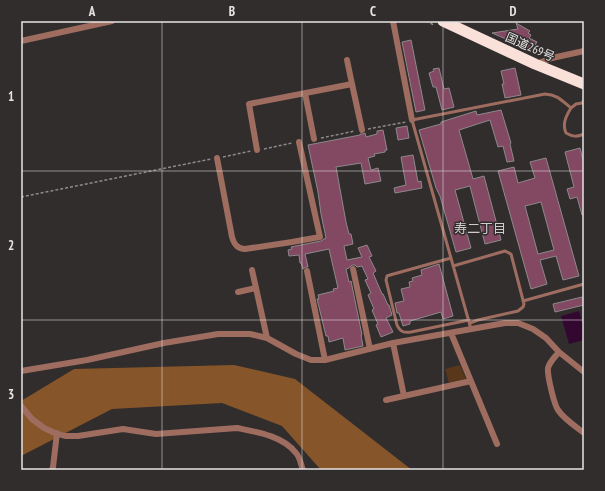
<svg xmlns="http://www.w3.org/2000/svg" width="605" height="491" font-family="'PT Sans Narrow','Noto Sans JP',sans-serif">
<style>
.green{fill:#58371b}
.forest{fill:#87552a}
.water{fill:#330830}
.building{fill:#834862;stroke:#8d898b;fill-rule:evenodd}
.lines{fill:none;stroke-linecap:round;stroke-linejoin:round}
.path{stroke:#8e8b8b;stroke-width:1.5;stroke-dasharray:3 2;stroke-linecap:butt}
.lane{stroke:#9e6d5f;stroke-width:3}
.street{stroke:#9e6d5f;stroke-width:6}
.highway{stroke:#f9e0d9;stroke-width:11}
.grid{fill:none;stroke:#e6e4e4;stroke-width:1;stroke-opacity:0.55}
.labels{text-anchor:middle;stroke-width:3;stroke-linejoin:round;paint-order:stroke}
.street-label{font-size:12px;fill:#e6e4e4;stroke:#312d2d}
.neighbourhood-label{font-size:13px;fill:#d1cccc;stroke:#312d2d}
.neatline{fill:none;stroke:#e6e4e4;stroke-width:1.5}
.grid-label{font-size:13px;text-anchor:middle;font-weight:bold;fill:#e6e4e4}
</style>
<rect width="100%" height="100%" fill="#312d2d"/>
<path class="green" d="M460,365l6,14 -17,4 -4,-14z"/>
<path class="forest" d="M234,365l61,14 117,91h-91l-39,-44 -60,-23 -110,6 -91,47v-55l53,-32z"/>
<path class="water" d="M579,311l5,19v10l-15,4 -8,-28z"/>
<path class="building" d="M516,23l14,8 -2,2 3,2 -2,3 8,4 -5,8 -15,-8 -2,1 -23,-10 26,-4z
M411,40l14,70 -9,2 -14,-70z
M439,68l5,21 5,-1 5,19 -12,3 -6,-23h-3l-4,-14 5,-2 -1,-2z
M515,68l6,27 -16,3 -3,-14h2l-3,-13z
M501,110l10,33 -1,1 4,17 -7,1 -4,-16 -5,1 -8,-27 -31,10 14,49 11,-3 17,64 -16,4 -15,-58 -15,4 16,58 -15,4 -16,-56 -4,-8 -17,-58 22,-6v-2l35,-11 1,4z
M407,126l2,12 -11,2 -2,-12z
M383,130l4,20h-2v2l-11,2 1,2 -7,2 3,12 7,-2 3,13 -16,3 -4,-21 -25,4 10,55 3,12h2l2,10 -9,2 3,14 15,-3 -4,-9 9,-3 5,11 -3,1 7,14 -3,2 9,21h1l5,11h1l3,10 -6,3 7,14 -12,5 -5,-12 2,-1 -6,-14 2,-1 -6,-14 3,-2 -6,-13 3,-1 -6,-13 -5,1 -2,-2h-3l-3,3 -3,1 3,13 2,-1 11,54h-1l2,11 -18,4 -2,-12 -14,4 -1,-6h-2l-9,-37h2l-1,-4 16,-4 -1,-2 5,-1 -9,-39 -24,5 3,13h-2l-3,2 -2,-6h-1l-1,-8 -10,1 -1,-6 4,-1 -1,-2 30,-6 3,-2 2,-1 -5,-24 -3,-22 -10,-47 52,-10v-1h3l2,-1 1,4 11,-3v-3z
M580,148l4,16v51h-2l-5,-18 -7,2 -3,-10 7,-2 -9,-35z
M413,155l5,27 3,-1 1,7 -27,5 -1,-5 12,-3 -5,-28z
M546,158l33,118 -16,4 -7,-24 -16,4 7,24 -16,5 -33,-118 16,-4 4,16 17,-5 -5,-16zM541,202l13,48 -16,4 -13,-48z
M439,264l14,52 -10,3 -2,-7 -31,9v3l-7,2 -4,-13h-2l-2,-10 9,-2 -3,-12 9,-2 -1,-5 4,-1 -1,-3 10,-3 -1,-5z
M582,297l2,8 -29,7 -2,-8z"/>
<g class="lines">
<path class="path" d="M426,21l8,4
M368,129l38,-7
M321,138l34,-7
M264,149l28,-6
M223,157l28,-6
M21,197l190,-38"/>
<path class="lane" d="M571,108c-5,8 -9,16 -5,25 7,4 11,4 18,1
M451,258l-61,17 -3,1 -1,4 11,45c3,7 7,8 14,7l58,-12
M453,266l52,-15 6,3 13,50 -1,3 -5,4 -40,9 -8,3
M523,301l61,-17
M471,329l-59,-209 133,-26c13,1 16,6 26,14l5,-4 6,-1 2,-3"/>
<path class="street" d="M393,21l19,99
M21,41l91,-20
M347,60l5,24
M536,64l16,-6 32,-7
M305,93l9,46
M257,150l-8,-46 103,-20 10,46
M217,158l15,79c2,7 5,12 13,12l47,-7 28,-5 -21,-95
M353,269l17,80
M252,270l15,68
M307,271l18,89
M238,292l18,-4
M451,333l46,111
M393,343l11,53
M559,352c-4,5 -9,9 -11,16 -1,7 6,36 10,42 6,9 17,16 26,23
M21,371l66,-11 77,-17 54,-9h32l17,4 29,16 15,6h14l68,-17 112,-20h13l15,6 13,9 13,14 25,20
M386,400l85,-19
M21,406l11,13 12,9 11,5 10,3h13l45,-7 33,5 81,-6c20,4 46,8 59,25 4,4 5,12 7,17
M52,470l1,-3 4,-34"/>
<path class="highway" d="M443,21l92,43 49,20"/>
</g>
<path class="grid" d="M162,21v449M302,21v449M443,21v449M21,171h563M21,320h563"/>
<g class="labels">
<g class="street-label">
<text transform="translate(530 47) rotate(24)" y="4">国道269号</text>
</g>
<g class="neighbourhood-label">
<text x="480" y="233">寿二丁目</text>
</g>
</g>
<rect width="605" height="491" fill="none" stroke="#312d2d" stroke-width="44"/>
<rect x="22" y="22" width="561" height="447" class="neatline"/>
<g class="grid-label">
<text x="92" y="16">A</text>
<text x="232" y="16">B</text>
<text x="373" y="16">C</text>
<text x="513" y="16">D</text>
<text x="11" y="101">1</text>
<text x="11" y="250">2</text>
<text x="11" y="399">3</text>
</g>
</svg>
